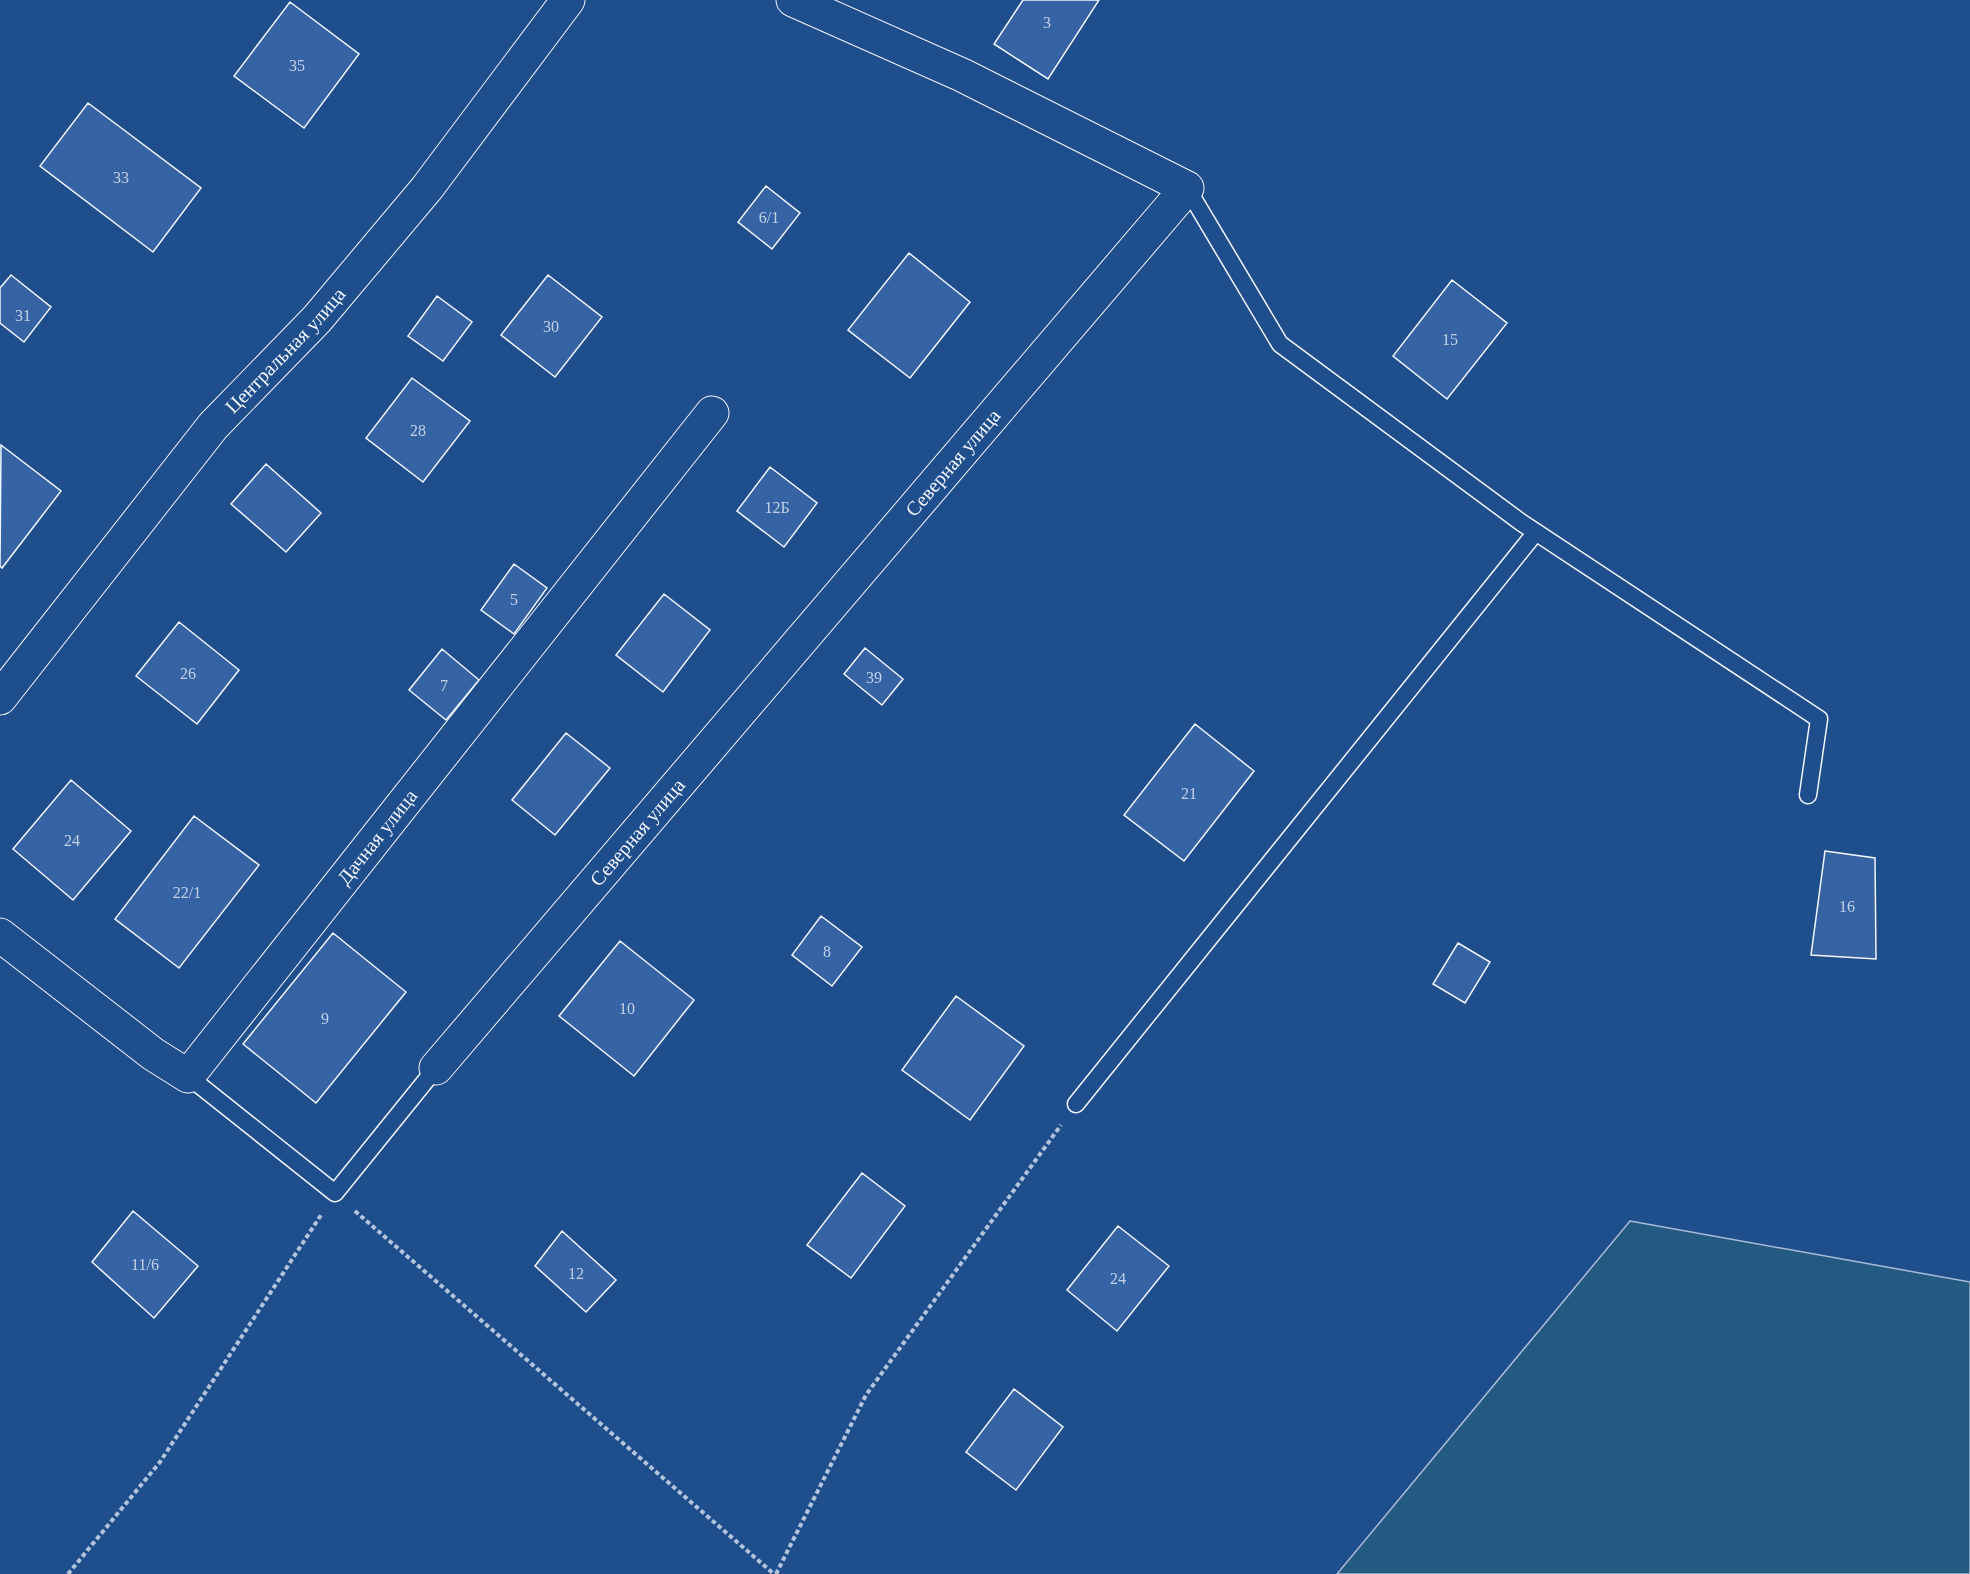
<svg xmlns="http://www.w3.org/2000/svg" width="1970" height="1574" font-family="Georgia,serif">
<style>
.green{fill:#245a82;stroke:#a8bbd7;stroke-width:1.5}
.building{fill:#3563a3;stroke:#f2f6ff;stroke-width:1.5}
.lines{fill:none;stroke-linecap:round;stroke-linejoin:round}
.service-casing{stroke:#f2f6ff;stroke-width:19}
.minor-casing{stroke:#f2f6ff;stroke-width:35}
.path{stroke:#b3c4dc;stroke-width:4;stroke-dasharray:4.5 3;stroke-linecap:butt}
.service{stroke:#1f4e8c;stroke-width:16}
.minor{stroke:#1f4e8c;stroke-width:33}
.labels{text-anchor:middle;stroke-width:4.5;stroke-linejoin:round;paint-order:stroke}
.number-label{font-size:16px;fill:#c3d1e8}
.street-label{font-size:20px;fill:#f2f6ff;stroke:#1f4e8c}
</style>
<rect width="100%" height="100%" fill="#1f4e8c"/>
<path class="green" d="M1630,1221l340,61v292h-633z"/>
<path class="building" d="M1023,0h76l-51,79 -54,-35z
M290,2l69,52 -55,74 -70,-52z
M88,103l113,85 -48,64 -113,-86z
M766,186l34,27 -28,36 -34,-27z
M909,253l61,49 -60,76 -62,-48z
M11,275l40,32 -27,35 -24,-19v-35z
M548,275l54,42 -47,60 -54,-42z
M1452,280l55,43 -60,76 -54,-43z
M437,296l35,26 -29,39 -35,-25z
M412,378l58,43 -47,61 -57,-44z
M1,445l60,46 -59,77 -2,-2z
M266,464l55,49 -35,39 -55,-48z
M770,467l47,36 -33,44 -47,-36z
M514,564l33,24 -33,46 -33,-24z
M664,594l46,36 -47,62 -47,-37z
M179,622l60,48 -42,54 -61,-48z
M865,648l38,31 -21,26 -38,-31z
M442,649l37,31 -33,40 -37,-30z
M1195,724l59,47 -70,90 -60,-46z
M566,733l44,35 -55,67 -43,-35z
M71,780l60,51 -58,69 -60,-51z
M194,816l65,49 -80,103 -64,-49z
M1825,851l50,7 1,101 -65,-4z
M821,916l41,31 -30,39 -40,-31z
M333,933l73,59 -90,111 -73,-59z
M620,941l74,59 -60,76 -75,-60z
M1458,943l32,19 -25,41 -32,-19z
M956,996l68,50 -54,74 -68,-50z
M862,1173l43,33 -54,72 -44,-33z
M133,1211l65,55 -44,52 -62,-56z
M1118,1226l51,40 -52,65 -50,-41z
M562,1231l54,49 -30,32 -51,-46z
M1014,1389l49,38 -47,63 -50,-38z"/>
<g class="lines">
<g class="service-casing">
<path id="service" d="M1187,188l93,156 242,179 297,196 -11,76
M188,1076l147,117 101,-125
M1076,1104l460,-572"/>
</g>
<g class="minor-casing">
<g id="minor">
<path id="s1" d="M0,698l213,-272 104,-107 110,-131 141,-188"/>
<path id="s2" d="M0,935l153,119 35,22 524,-663"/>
<path id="s3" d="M436,1068l751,-880 -225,-113 -169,-75"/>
</g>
</g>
<path class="path" d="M355,1211l419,363
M68,1574l92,-112 161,-247
M776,1574l90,-179 195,-270"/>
<use href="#service" class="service"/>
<use href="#minor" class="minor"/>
</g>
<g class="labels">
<g class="number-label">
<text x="1047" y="28">3</text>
<text x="297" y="71">35</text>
<text x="121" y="183">33</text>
<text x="769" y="223">6/1</text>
<text x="23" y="321">31</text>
<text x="551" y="332">30</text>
<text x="1450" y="345">15</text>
<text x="418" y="436">28</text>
<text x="777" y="513">12Б</text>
<text x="514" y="605">5</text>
<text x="188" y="679">26</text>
<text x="874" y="683">39</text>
<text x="444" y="691">7</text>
<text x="1189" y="799">21</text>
<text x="72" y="846">24</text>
<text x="187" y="898">22/1</text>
<text x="1847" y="912">16</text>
<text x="827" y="957">8</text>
<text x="627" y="1014">10</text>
<text x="325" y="1024">9</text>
<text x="145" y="1270">11/6</text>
<text x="576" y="1279">12</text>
<text x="1118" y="1284">24</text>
</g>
<g class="street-label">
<text dy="7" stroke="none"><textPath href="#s1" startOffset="450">Центральная улица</textPath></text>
<text dy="7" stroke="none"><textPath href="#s3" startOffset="796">Северная улица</textPath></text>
<text dy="7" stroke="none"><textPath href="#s3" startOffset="310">Северная улица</textPath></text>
<text dy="7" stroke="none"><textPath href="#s2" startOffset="540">Дачная улица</textPath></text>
</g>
</g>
</svg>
